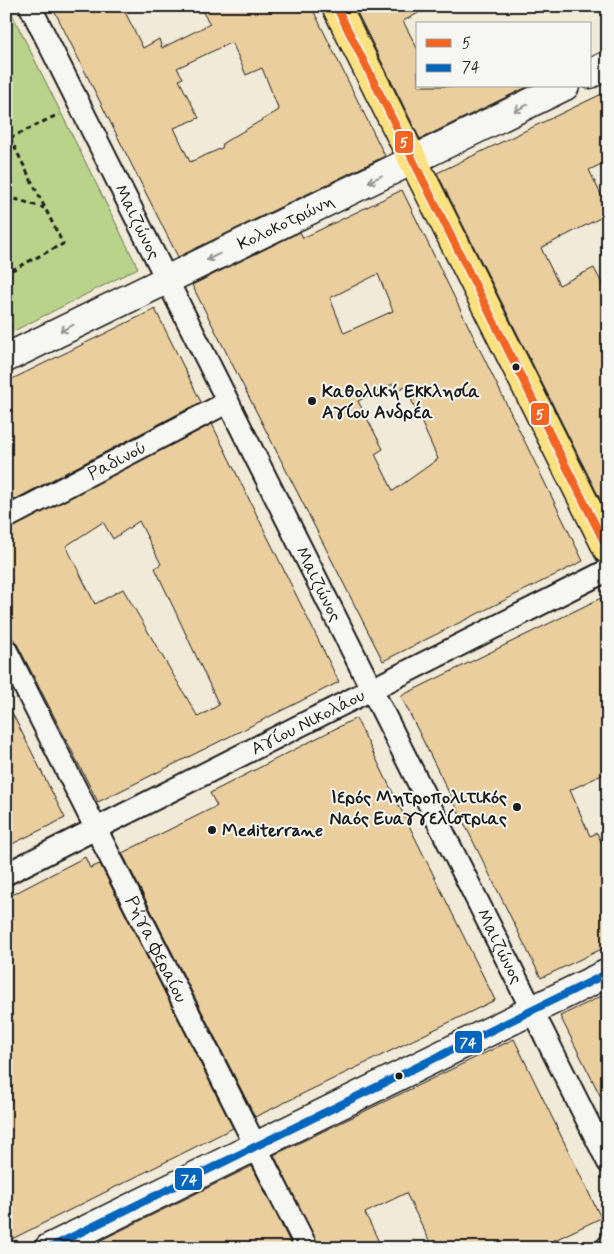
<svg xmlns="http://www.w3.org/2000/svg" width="614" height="1254" font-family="Mynerve,sans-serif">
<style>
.green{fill:#b9d38b;stroke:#6a7854}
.building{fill:#eace9e;stroke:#1c1c1c;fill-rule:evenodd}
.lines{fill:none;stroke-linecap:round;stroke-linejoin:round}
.pedestrian-casing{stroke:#1c1c1c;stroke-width:25}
.secondary-casing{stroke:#1c1c1c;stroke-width:31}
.primary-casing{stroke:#1c1c1c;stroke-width:31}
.path{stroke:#1c1c1c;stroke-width:3;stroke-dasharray:5 4;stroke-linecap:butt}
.pedestrian{stroke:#f6f6f2;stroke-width:21}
.secondary{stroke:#f6f6f2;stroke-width:28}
.primary{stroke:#fbe180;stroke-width:28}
.bus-1-casing{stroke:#f6f6f2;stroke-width:11}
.bus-2-casing{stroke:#f6f6f2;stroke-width:11}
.bus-1{stroke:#f26522;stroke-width:8}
.bus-2{stroke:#0065bd;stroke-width:8}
.oneway{stroke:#949492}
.bus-dot{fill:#1c1c1c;stroke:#f6f6f2;stroke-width:2}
.labels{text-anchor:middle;stroke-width:4;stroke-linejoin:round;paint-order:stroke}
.street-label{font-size:18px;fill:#1c1c1c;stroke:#f6f6f2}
.poi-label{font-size:18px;font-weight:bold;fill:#1c1c1c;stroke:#f6f6f2;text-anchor:start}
.line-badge{stroke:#f6f6f2;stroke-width:2}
.badge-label{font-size:14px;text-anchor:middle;font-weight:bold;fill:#fff}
</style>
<rect width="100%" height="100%" fill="#f2ead9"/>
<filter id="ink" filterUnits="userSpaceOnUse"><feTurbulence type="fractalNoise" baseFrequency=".02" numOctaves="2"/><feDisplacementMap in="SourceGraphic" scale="10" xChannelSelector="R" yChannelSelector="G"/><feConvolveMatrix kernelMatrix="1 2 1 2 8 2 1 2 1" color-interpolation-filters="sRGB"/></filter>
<g filter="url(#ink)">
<path class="green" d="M6,6h2l130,262 -132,67z"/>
<path class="building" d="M52,6h70l21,42 16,-9 3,9 48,-24 -11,-18h112l74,150 -207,101zM232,42l14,33 16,-7 17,42 -56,33 -1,5 -32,14 -16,-34 25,-10 -20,-38 4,-2 -6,-10z
M354,6h78l-29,15 15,29v36h111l-109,53z
M608,91v70l-19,9 19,39v5l-67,34 18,37 35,-17 14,27v220l-171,-342z
M402,190l181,371 -200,100 -191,-376 108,-53 3,6zM378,274l15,37 -49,22 -14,-35zM393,384l3,7 9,-5 33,73 -45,32 -18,-37 8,-5 -25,-48z
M155,309l46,93 -195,102v-122z
M212,424l127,258 -241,120 -81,-158 -11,-15v-99zM139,521l22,43 -6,4 64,137 -21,12 -75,-128 -28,15 -29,-58 37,-24 10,17z
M601,598l7,14v160l-38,18 20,46 7,-3 11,23v90l-67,32 -140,-282z
M6,701l59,117 -59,29z
M356,718l139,282 -240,117 -133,-264 95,-47 -7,-13z
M85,857l5,11 10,-4 133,264 -227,114v-344z
M608,993v118l-48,-95z
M514,1039l87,179 -63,30h-105l-27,-55 -41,20 17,35h-63l-45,-93z
M252,1166l41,82h-208z"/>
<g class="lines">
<g class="pedestrian-casing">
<g id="pedestrian">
<path id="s1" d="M30,6l578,1156"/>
<path id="s2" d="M6,518l222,-116"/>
<path id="s3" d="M6,650l301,598"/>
<path id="s4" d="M6,874l602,-304"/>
<path d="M606,1248l2,-2"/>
</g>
</g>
<g class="secondary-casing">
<g id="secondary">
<path d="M590,74l18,-9"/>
<path id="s5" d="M6,358l559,-272"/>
<path d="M49,1248l559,-275"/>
</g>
</g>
<g class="primary-casing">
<path id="primary" d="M336,6l272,544"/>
</g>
<path class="path" d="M6,130l57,114 -57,29
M10,138l49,-24
M6,196l38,12
M6,315l5,14"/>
<use href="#pedestrian" class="pedestrian"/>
<use href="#secondary" class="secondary"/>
<use href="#primary" class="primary"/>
<g class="bus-1-casing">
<path id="bus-1" d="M336,6l272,544"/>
</g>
<g class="bus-2-casing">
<path id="bus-2" d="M49,1248l559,-275"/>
</g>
<use href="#bus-1" class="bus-1"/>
<use href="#bus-2" class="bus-2"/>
</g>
<defs><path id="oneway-shaft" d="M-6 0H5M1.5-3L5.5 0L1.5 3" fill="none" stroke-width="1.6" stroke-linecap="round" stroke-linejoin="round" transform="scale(1.25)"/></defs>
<g class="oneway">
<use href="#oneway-shaft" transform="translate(521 108) rotate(154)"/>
<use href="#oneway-shaft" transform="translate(375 179) rotate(154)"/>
<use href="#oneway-shaft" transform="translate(213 257) rotate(154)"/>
<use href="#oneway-shaft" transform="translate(67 328) rotate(154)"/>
</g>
</g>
<g class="bus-dot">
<circle cx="516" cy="367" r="4.5"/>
<circle cx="312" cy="401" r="5"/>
<circle cx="517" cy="807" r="5"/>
<circle cx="212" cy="830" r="5"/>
<circle cx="399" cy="1076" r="4.5"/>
</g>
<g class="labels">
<g class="street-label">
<text dy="6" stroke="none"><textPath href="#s1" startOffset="241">Μαιζώνος</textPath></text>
<text dy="6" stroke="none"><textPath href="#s5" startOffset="311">Κολοκοτρώνη</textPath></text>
<text dy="6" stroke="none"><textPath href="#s2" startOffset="125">Ραδινού</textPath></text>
<text dy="6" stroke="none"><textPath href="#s1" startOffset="646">Μαιζώνος</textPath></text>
<text dy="6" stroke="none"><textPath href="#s4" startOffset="338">Αγίου Νικολάου</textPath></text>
<text dy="6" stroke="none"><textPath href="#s1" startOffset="1051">Μαιζώνος</textPath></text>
<text dy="6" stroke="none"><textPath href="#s3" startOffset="335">Ρήγα Φεραίου</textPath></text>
</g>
<g class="poi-label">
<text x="322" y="397">Καθολική Εκκλησία<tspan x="322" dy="21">Αγίου Ανδρέα</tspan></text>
<text x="507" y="803" text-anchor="end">Ιερός Μητροπολιτικός<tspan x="507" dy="21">Ναός Ευαγγελίστριας</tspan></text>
<text x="222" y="836">Mediterrane</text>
</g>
</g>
<g class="line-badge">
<rect x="394" y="130" width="20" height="24" rx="5" fill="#f26522"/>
<rect x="530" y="402" width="20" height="24" rx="5" fill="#f26522"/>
<rect x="454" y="1030" width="29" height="24" rx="5" fill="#0065bd"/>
<rect x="174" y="1167" width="29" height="24" rx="5" fill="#0065bd"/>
</g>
<g class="badge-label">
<text x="404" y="147">5</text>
<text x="540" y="419">5</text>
<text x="468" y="1047">74</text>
<text x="189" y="1184">74</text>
</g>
<rect width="614" height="1254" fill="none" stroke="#f6f6f2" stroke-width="25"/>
<rect x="12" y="12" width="589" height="1229" fill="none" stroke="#1c1c1c" stroke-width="2" filter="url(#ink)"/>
<rect x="416" y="22" width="175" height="65" fill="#f6f6f2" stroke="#9f9f9c"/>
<rect x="426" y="39" width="25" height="8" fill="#f26522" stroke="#9f9f9c"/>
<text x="462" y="48" font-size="15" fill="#1c1c1c">5</text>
<rect x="426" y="64" width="25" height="8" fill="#0065bd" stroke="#9f9f9c"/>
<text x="462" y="72" font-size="15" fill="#1c1c1c">74</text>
</svg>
